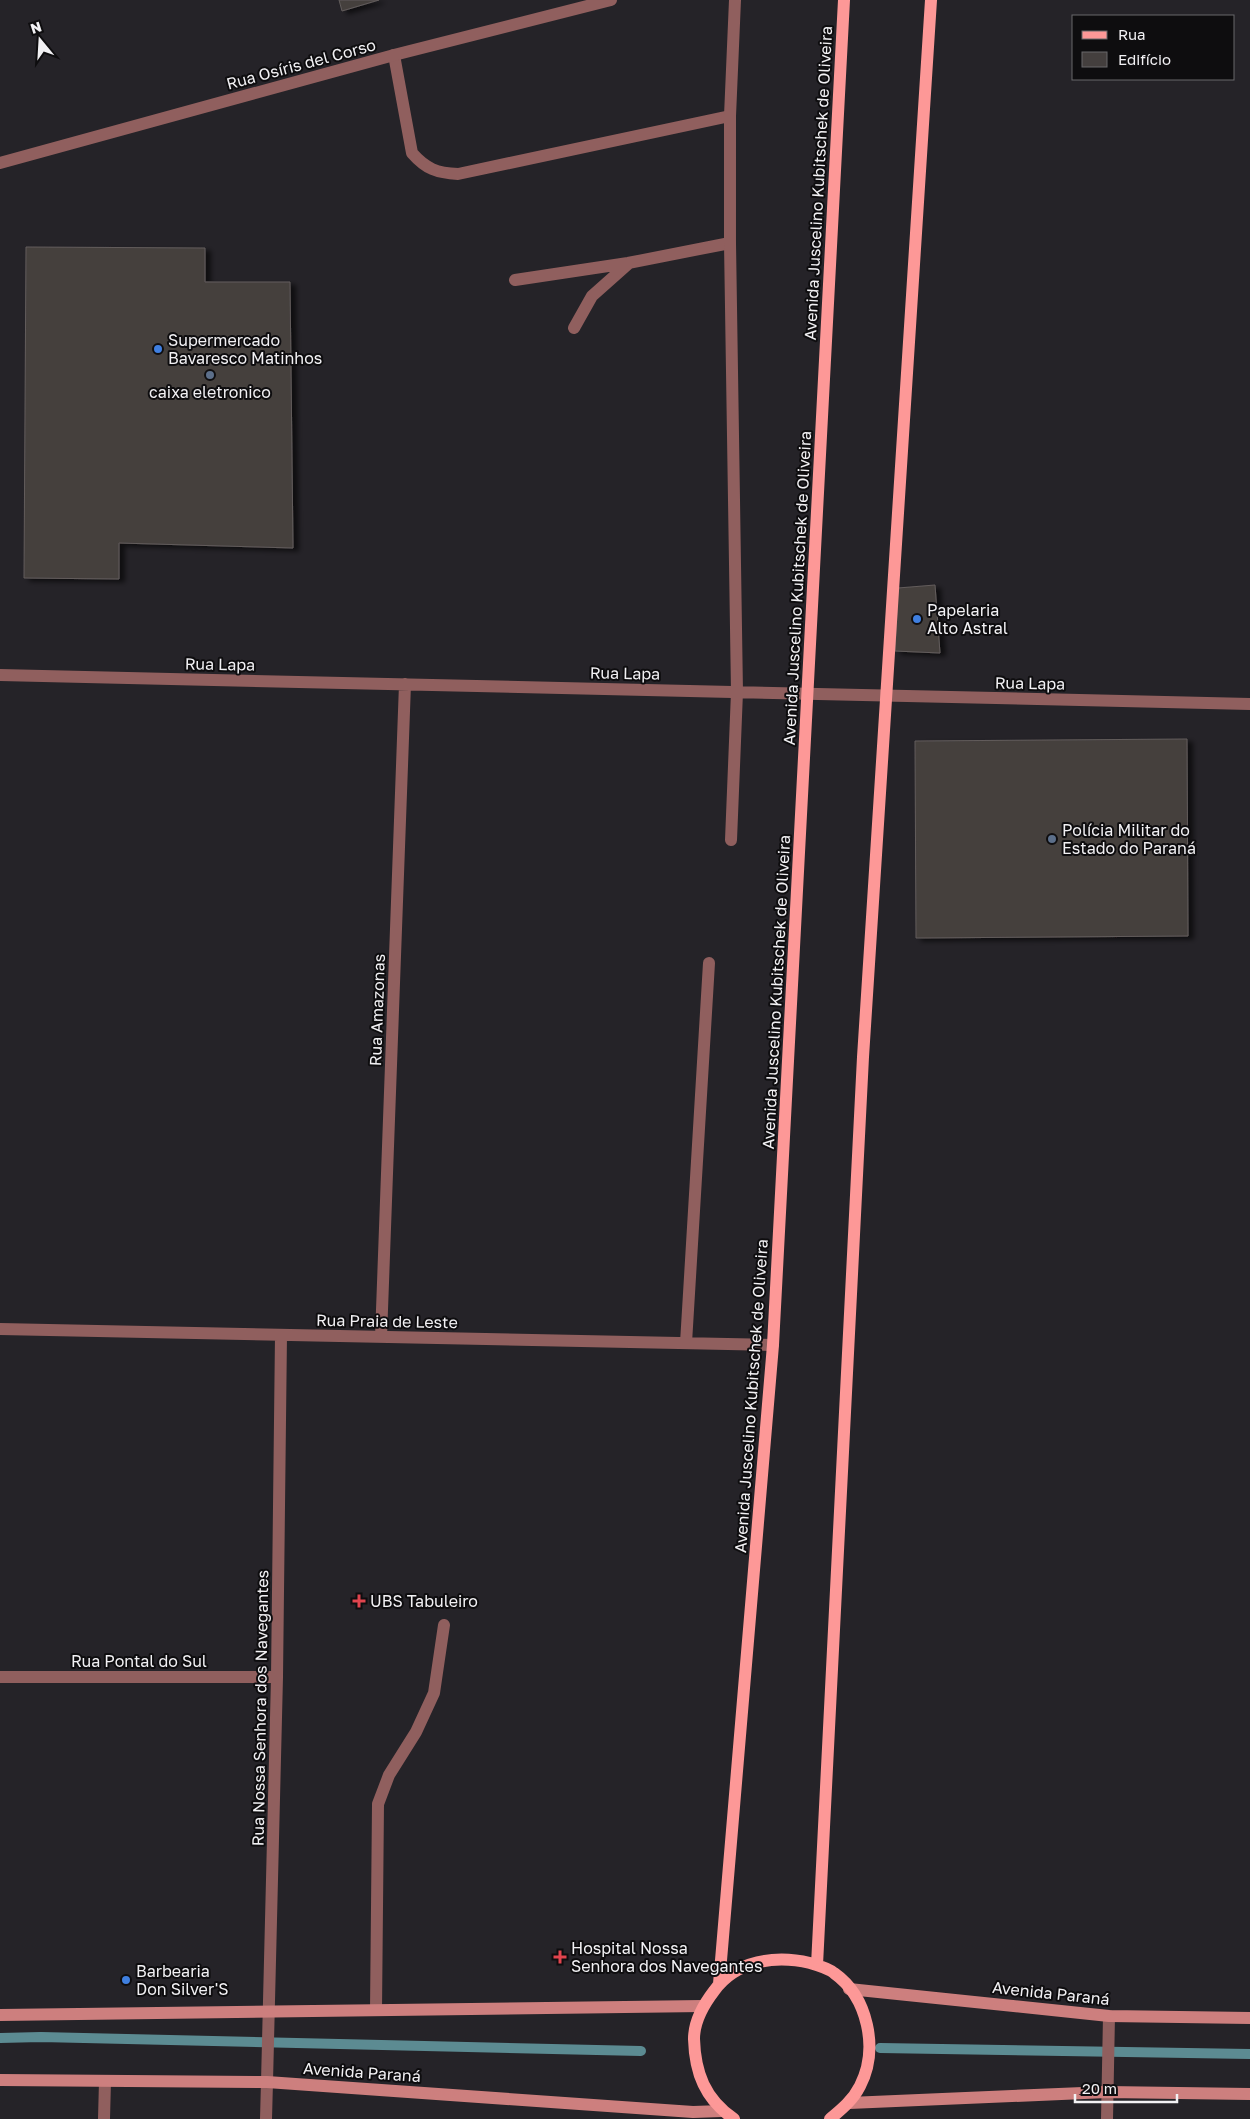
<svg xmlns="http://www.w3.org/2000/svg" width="1250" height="2119" font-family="'Golos Text',sans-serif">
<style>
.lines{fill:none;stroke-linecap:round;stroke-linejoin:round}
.stream{stroke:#5c8b92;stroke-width:10}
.building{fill:#443f3e;stroke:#635d5c;filter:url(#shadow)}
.lane{stroke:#905f5e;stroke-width:12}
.street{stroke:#905f5e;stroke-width:12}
.secondary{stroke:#cd7f7e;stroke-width:12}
.primary{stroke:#fd9897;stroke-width:12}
.shop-dot{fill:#3f7fe0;stroke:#0e0d0f;stroke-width:2}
.service-dot{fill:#5c6f8a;stroke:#0e0d0f;stroke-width:2}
.health-dot{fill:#e0444e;stroke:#0e0d0f;stroke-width:2}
.labels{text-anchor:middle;stroke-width:4;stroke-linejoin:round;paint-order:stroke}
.street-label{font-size:16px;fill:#f2f1f4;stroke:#0e0d0f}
.poi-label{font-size:16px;fill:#f2f1f4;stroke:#0e0d0f;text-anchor:start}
</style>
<defs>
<filter id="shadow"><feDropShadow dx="5.5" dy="3" stdDeviation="2.5" flood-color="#0009"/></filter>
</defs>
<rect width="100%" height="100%" fill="#252328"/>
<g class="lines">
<path class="stream" d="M0,2038l41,-1 600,14
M880,2048l370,6"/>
</g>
<path class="building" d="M339,0h40l-37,11z
M26,247l179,1v34h85l3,266 -174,-5v36l-95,-1z
M935,585l5,68 -45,-2 3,-63z
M1187,739l1,197 -272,2 -1,-197z"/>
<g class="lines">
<path class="lane" d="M394,55l18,98c14,16 25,20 46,21l272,-58
M515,280l113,-17 102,-20
M574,328l18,-32 36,-32
M376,2010l2,-206 11,-29 27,-43 18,-39 10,-68
M266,2119l1,-37"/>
<path class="street" d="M0,163l394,-108 217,-55
M0,675l1250,29
M731,840l6,-148 -7,-449v-127l5,-116
M0,1329l773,16
M381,1337l24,-653
M686,1343l23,-380
M0,1677h277
M267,2082l10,-405 4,-342
M104,2119l1,-38
M1107,2119l2,-103"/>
<path class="secondary" d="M849,1989l260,27 141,2
M0,2015l703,-9
M0,2080l267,2 426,30 29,-1
M849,2103l258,-11 143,2"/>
<path class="primary" d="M817,1965l46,-908 68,-1057
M719,1984l54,-639 71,-1345
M734,2119c-29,-20 -39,-46 -40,-80 0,-18 10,-35 20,-48 22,-31 62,-36 96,-28 7,2 18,5 24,10 34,24 45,76 26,113 -7,14 -18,23 -30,33"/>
</g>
<g class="shop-dot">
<circle cx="158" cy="349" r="5"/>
<circle cx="917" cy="619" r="5"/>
<circle cx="126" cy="1980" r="5"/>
</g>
<g class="service-dot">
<circle cx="210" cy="375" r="5"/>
<circle cx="1052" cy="839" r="5"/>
</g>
<g class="health-dot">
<path d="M356.5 1593.5h5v5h5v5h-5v5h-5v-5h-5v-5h5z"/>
<path d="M557.5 1949.5h5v5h5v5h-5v5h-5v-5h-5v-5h5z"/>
</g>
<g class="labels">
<g class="street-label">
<text transform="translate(301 64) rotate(-15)" y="6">Rua Osíris del Corso</text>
<text transform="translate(818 183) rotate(-87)" y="6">Avenida Juscelino Kubitschek de Oliveira</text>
<text transform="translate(797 588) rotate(-87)" y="6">Avenida Juscelino Kubitschek de Oliveira</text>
<text transform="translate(220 664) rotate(1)" y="6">Rua Lapa</text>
<text transform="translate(625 673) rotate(1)" y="6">Rua Lapa</text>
<text transform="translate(1030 683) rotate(1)" y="6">Rua Lapa</text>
<text transform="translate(776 992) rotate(-87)" y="6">Avenida Juscelino Kubitschek de Oliveira</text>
<text transform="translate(377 1010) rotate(-88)" y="6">Rua Amazonas</text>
<text transform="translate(387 1321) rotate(1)" y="6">Rua Praia de Leste</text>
<text transform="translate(751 1396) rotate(-86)" y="6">Avenida Juscelino Kubitschek de Oliveira</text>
<text x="139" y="1667">Rua Pontal do Sul</text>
<text transform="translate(260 1708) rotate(-89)" y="6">Rua Nossa Senhora dos Navegantes</text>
<text transform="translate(1051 1993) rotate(6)" y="6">Avenida Paraná</text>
<text transform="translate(362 2072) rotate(4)" y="6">Avenida Paraná</text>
</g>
<g class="poi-label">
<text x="168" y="346">Supermercado<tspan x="168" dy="18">Bavaresco Matinhos</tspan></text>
<text x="210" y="398" text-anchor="middle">caixa eletronico</text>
<text x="927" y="616">Papelaria<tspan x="927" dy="18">Alto Astral</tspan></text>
<text x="1062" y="836">Polícia Militar do<tspan x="1062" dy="18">Estado do Paraná</tspan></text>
<text x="370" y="1607">UBS Tabuleiro</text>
<text x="571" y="1954">Hospital Nossa<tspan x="571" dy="18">Senhora dos Navegantes</tspan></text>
<text x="136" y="1977">Barbearia<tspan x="136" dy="18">Don Silver'S</tspan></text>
</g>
</g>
<rect x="1072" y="15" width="162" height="65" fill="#0e0d0f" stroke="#69686b"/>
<rect x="1082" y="31" width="25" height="8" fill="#fd9897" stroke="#69686b"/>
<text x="1118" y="40" font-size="15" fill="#f2f1f4">Rua</text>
<rect x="1082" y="52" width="25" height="15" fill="#443f3e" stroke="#69686b"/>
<text x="1118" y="65" font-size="15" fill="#f2f1f4">Edifício</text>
<g transform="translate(40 40) rotate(342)" stroke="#0e0d0f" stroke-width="4" paint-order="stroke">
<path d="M0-4L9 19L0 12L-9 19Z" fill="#f2f1f4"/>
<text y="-8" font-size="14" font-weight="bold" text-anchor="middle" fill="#f2f1f4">N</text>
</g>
<path d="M1075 2094v8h102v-8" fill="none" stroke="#f2f1f4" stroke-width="2.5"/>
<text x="1082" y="2094" font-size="15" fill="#f2f1f4" stroke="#0e0d0f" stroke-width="4" paint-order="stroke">20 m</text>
</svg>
